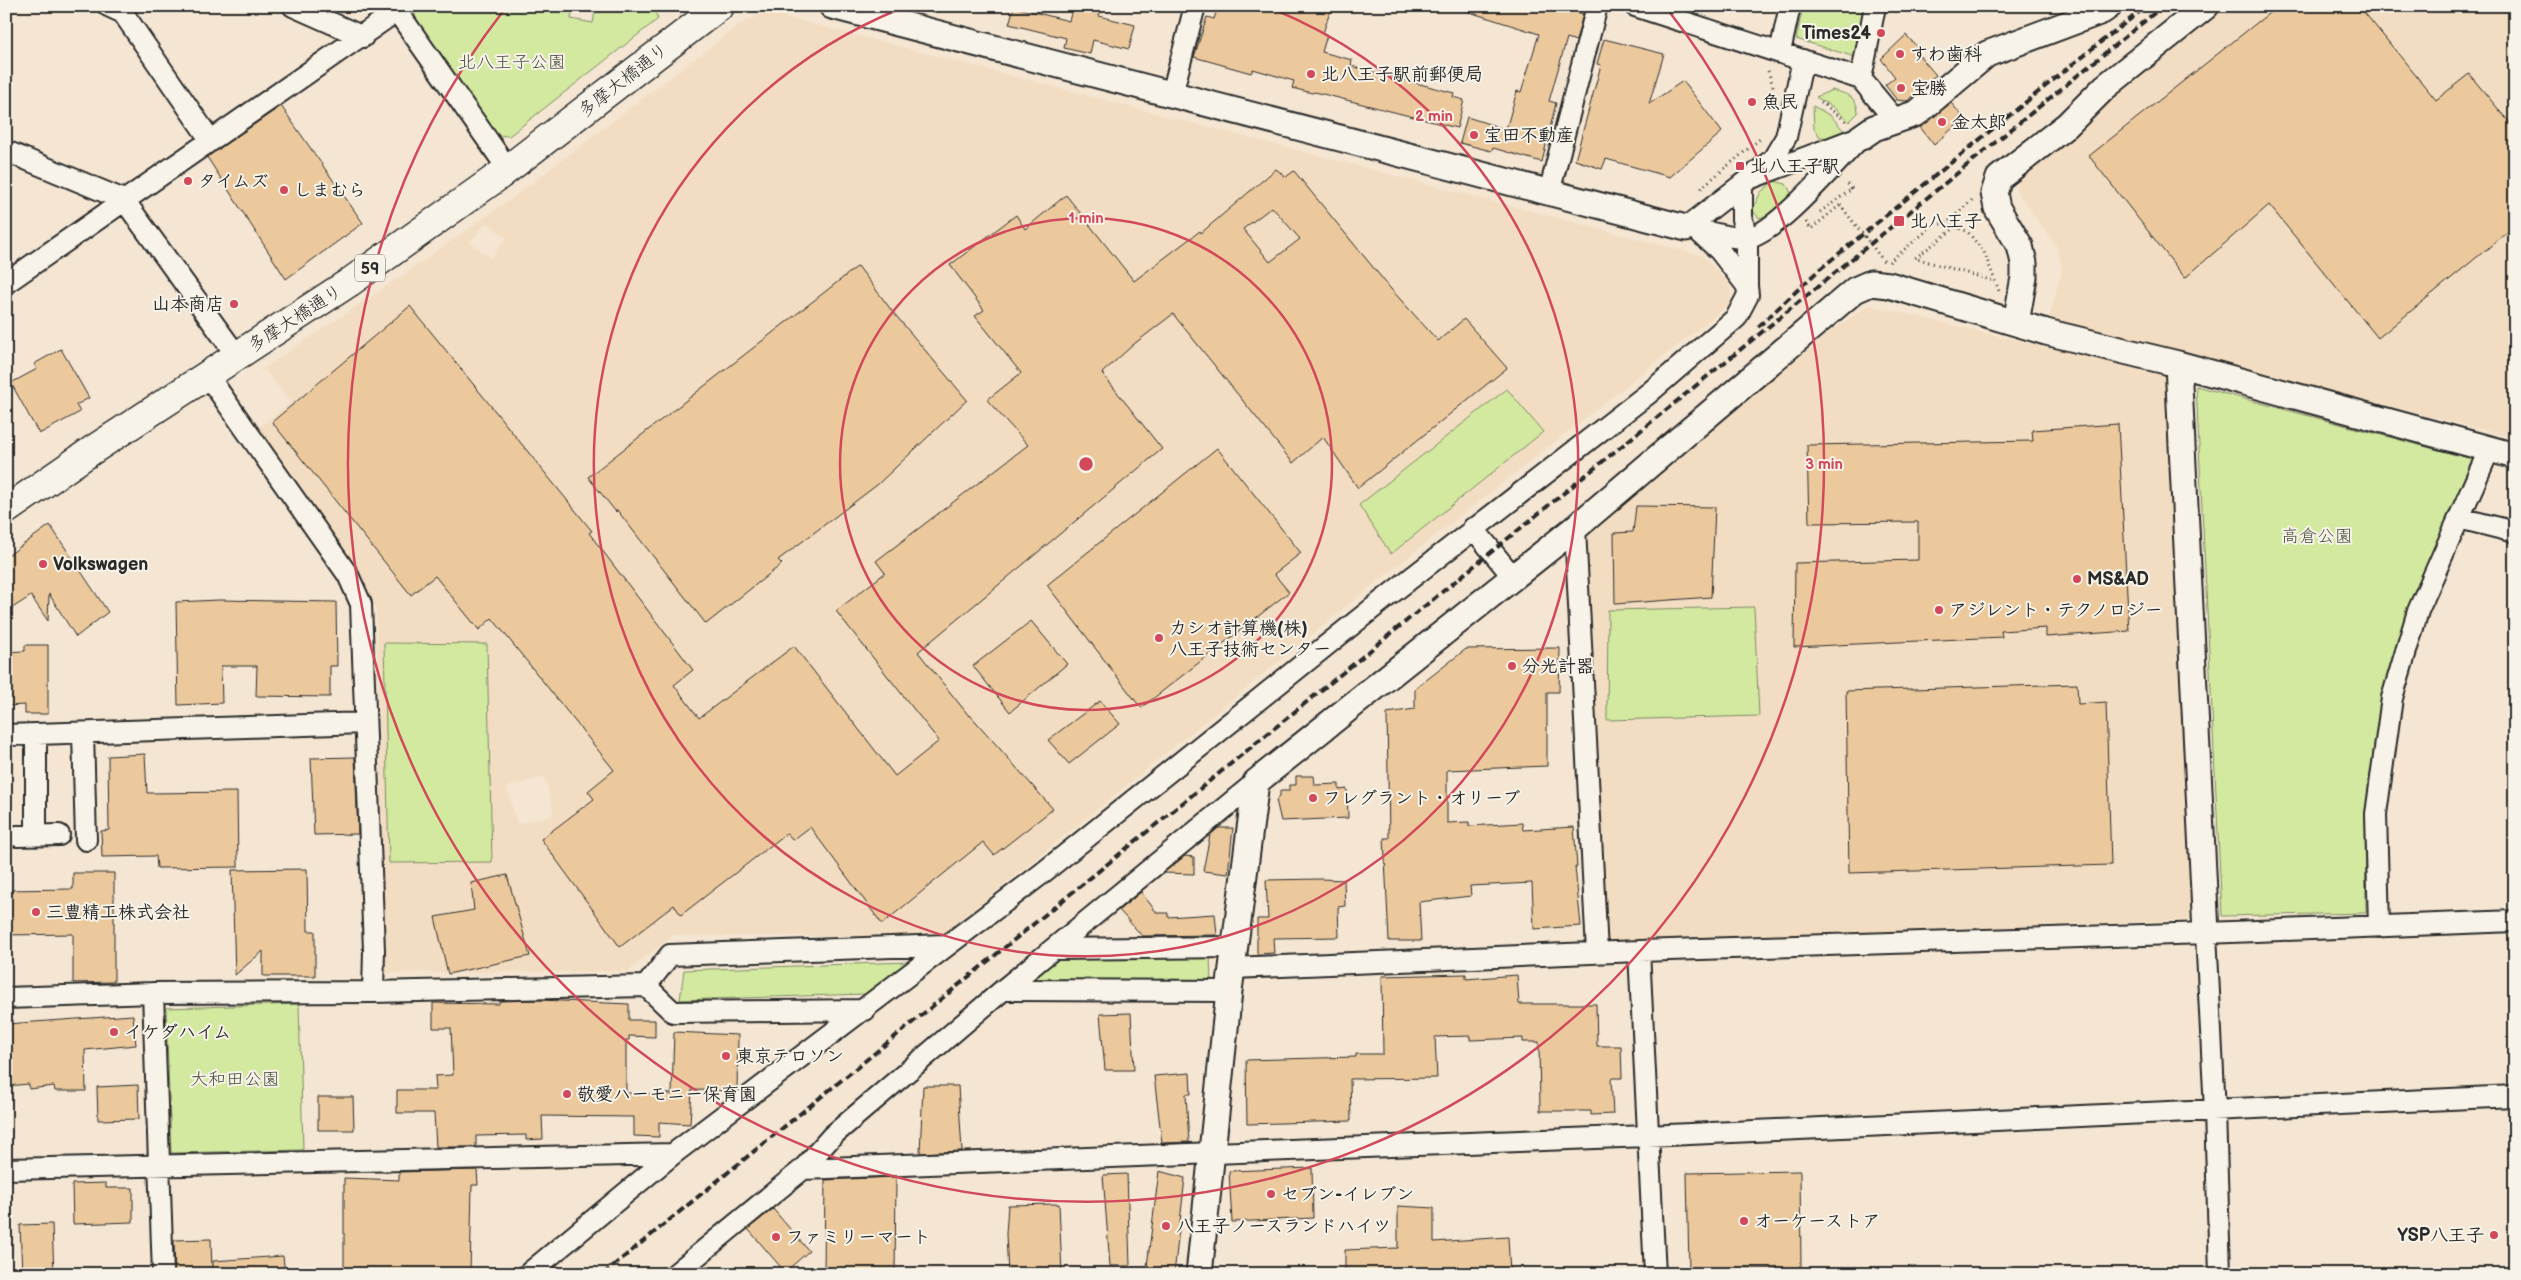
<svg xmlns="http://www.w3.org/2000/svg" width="2521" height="1280" font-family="'Balsamiq Sans','Klee One',sans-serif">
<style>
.built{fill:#f2ddc2;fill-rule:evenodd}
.green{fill:#d2e99f;stroke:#7e8a65}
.building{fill:#ecc99d;stroke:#2b2b2b;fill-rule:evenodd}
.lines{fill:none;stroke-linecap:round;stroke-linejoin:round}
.minor-casing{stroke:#2b2b2b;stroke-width:24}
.tertiary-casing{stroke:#2b2b2b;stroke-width:29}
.primary-casing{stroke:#2b2b2b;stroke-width:31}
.path{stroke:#2b2b2b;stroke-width:3;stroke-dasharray:1 4;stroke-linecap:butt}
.minor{stroke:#f7f3e8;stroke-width:20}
.tertiary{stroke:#f7f3e8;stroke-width:25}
.primary{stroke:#f7f3e8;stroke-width:28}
.rail{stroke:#2b2b2b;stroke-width:4;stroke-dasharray:8 4;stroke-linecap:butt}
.path-bridge{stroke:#2b2b2b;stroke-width:3;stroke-dasharray:1 4;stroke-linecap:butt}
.ring{fill:none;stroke:#d1495b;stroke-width:2.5}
.poi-dot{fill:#d1495b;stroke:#f7f3e8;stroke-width:2}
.labels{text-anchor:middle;stroke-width:4;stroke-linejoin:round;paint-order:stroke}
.shield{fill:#f7f3e8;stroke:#686764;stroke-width:1}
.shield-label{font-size:16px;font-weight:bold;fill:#2b2b2b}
.poi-label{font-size:18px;font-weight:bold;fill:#2b2b2b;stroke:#f7f3e8;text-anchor:start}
.park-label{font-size:18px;fill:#4c5142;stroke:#f7f3e8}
.street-label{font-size:18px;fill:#2b2b2b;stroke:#f7f3e8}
.centre{fill:#d1495b;stroke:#f7f3e8;stroke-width:2.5}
.ring-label{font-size:15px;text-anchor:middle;font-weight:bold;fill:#d1495b;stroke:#f7f3e8;stroke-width:4;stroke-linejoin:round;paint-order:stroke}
</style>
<rect width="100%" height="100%" fill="#f4e6d2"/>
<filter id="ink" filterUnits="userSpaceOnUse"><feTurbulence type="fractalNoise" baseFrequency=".02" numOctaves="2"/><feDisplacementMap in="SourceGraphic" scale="10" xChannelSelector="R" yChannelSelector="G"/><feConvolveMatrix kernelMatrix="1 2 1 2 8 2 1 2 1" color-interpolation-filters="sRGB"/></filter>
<g filter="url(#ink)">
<path class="built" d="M2226,6h289v432l-466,-119 13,-49 -5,-23 -42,-58 6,-11 58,-47 38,-38z
M767,12l936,244 27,29 1,18 -357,281 -433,352h-248l-20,-1 -45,36 -242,2 -10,-365 -140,-209 3,-14 170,-114 106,-75 224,-171zM487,222l19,16 -15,21 -21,-17zM264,369l27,33 -34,27 -20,-30 2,-14zM543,777l3,4 8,34 -37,9 -10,-37z
M1869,305l297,71 25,544 -549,21 -35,-1 -19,-405 241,-203z"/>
<path class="green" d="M421,6h152l-2,13 22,4 3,-17h57l5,13 -149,117 -15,-1 -79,-113v-12z
M1803,6h62l-10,51 -59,-18z
M1832,90c15,4 25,6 26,23l-9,9 -16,-15 -17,-10z
M1813,106l18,10 13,15c-7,7 -15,7 -24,6l-6,-8z
M1774,181l12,3 5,9 -17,20 -15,5 -7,-8 9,-18z
M2196,386l276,73 -62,149 -30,95 -15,109 1,101 -144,3z
M1507,389l36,43 -152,122 -32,-49z
M1754,607l5,109 -152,4 1,-110z
M384,643l103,1 5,218 -103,1z
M1061,954h149l1,31 -187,1z
M908,962l-42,32 -186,6 4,-30z
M299,1004l4,146 -132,3 -5,-145z"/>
<path class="building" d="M1073,6h29l-3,10 36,9 -6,24 -36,-9 -3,14 -26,-6 2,-10 -57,-14 5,-17 55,14z
M1218,6h114l-9,27 4,2 -5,17 30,8 -1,6 103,27 -1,4 11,3 -7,28 -142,-36 -3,1 -20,-5 2,-7 -41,-12 -2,4 -57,-16 13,-40 7,2z
M1463,6h96l24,8 -7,27 -9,-3 -18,63 7,2 -14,59 -49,-14 -2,3 -31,-8 7,-26 38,12 2,-3 10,-35 4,1 18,-58 -76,-24z
M2278,6h81l77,94 33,-26 46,55v97l-137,112 -109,-133 -84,73 -96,-122z
M1906,35l14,15 -3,3 19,22 -5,4 1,2 -25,20 -10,-1 -12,-15 10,-8 -14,-18z
M1604,39l60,15 -15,50 34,-23 39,51 -52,45 -64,-18 -4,10 -27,-9 26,-95 -4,-1z
M1951,103l13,15 -30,27 -14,-18z
M281,106l82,117 -77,56 -79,-122z
M1276,169l10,8 8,-6 96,117 48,53 26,-22 43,49 -149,120 -35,-51 -30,26 -120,-149 -39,30 -32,29 60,76 -244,203 51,64 1,-1 83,94 -59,46 -11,-13 -101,82 -72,-97 -17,13 -6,-7 -106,82 -7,-10 -54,42 -79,-108 53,-40 -6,-8 26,-21 -122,-152 -13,12 -44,-54 -24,19 -139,-173 138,-116 182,225 -3,2 104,137 -19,15 25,33 95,-72 101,130 44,-35 -103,-130 49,-38 -9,-12 152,-116 -41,-45 34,-27 -46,-57 9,-6 -34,-45 66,-50 9,14 41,-34 68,86 66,-50 1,2zM1272,207l28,32 -30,23 -27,-33z
M858,266l34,45 75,89 -90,85 -99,75 4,4 -76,60 -89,-114 -1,2 -28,-35z
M61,349l28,49 -13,7 4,7 -41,22 -28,-51 26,-14 -3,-5z
M2118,424l11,207 -83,6v-9l-45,3 1,6 -208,10 1,-84 123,-3v-38l-109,1 -2,-78 226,-4 -1,-11z
M1217,448l84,105 -27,21 15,18 -148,116 -94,-123z
M1636,506l79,1 -4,90 -96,7 -1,-71 19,-1z
M50,525l58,87 -32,25 -27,-43 -1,27 -17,-25 -25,16v-55z
M219,600l117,2 1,64h-7v31l-74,-1 1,-30h-36l1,37 -44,2 -2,-103z
M1031,621l36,43 -57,48 -37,-46z
M25,645h23v69h-23v-9l-19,1v-54l19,-1z
M1560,648l-1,44h-12v74l-100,4v53l22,-1v4l53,-3 1,7 51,-3 3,40h-2l6,59 -47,3 -2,-46 -62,3 1,10 -52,6 2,39h-32l-5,-103h5l-2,-125 28,-4v-20l51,-40z
M2077,684l1,20 28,-2 5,163 -262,8 -3,-182z
M1100,701l20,23 -51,40 -21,-24z
M145,754l2,39 90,-1 1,75 -81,1 -1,-12 -54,1 -1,-26 8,-1 -1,-74z
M355,757l3,77 -44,1 -3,-77z
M1296,776h18l1,9 24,-1v6l8,-1 1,29 -67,3 -5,-21 4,-4v-5h9v-6h7z
M1218,828h15l-5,46 -25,-3 7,-36z
M1185,856l9,1v17l-31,-1z
M307,869l1,62h7v45h-52v-25l-28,24 -3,-105z
M73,873h41v109l-41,1v-49l-67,1v-45l67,-1z
M507,875l23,81 -82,18 -13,-57 39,-7 -3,-27z
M1320,879l24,1 1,26 -7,1 1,30 -66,1 1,15 -17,1v-35h11l-2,-39z
M1141,892l16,21h11v4l47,-3 2,21 -75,1 -23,-26z
M1466,974v5l51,-4 2,29h77l1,42h24l1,32h-11l2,36 -22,1v-4h-51l-1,-69h-16v-4l-53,2v-4l-35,1 2,41 -87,1 1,42 -104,3 -1,-64 110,-3v-3h27l-1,-78z
M540,1000l89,4v16h26v17l-26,-1v4h-3v53l46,1 2,-62 64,3 -1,56 -45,-1 -2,34 -31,-2v15l-25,-1v-19l-92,-1 1,23 -17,1v-5l-50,1v11h-40l-2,-34h-37v-23h39l-1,-14 18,-1 -2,-47h-18v-25l66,1v-3z
M1131,1013l3,57h-29l-5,-56z
M133,1015l3,30 -51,5 1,41h-31l-1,-5 -25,3v-5l-23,2v-62z
M1190,1073l1,21h-5l3,48 -27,1 -8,-67z
M138,1085l1,34 -41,1 -1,-33z
M923,1086h35l4,65 -42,2z
M318,1097h35l1,33h-36z
M1312,1168l1,50 -81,4 -3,-51z
M477,1170l1,15h-6l-2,89h-126v-96l55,2v-8z
M1159,1171l26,7 -11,96h-28z
M1800,1171l1,97 -112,2 -2,-97z
M1127,1174l3,92h-20l-7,-91z
M896,1177l-1,97h-71l1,-94z
M106,1183v5h27v34l-60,2 -1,-40z
M1059,1204l3,70h-54l-2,-40 2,-29z
M1398,1206l36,2v34l74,-5 2,37h-165v-24l53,-2z
M773,1209l36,42 -24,21 -37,-43z
M52,1224l2,50h-32l-2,-49z
M211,1239l1,35h-37l-1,-34z
M283,1256l2,18h-72v-13z"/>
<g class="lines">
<g class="minor-casing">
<path id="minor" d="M108,6l15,7 88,128
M293,6l70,31
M1635,6l226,73 35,42
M397,11l111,158
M1780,52l10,-46
M1861,79l14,-73
M1172,94l23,-88
M6,151l118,49 113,156
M1757,172l16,-13 13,-22 17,-77
M1742,185v34l5,20v47
M1549,193l48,-187
M1686,228l63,-49 105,-40
M1698,230c12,2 39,10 50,8 29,-5 90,-78 113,-101
M6,283l398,-277
M208,376l140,199 13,29 13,346 -1,42
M2459,518l56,14
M1473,528l40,49
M1575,528l22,424
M83,733l3,107
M36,734v102
M6,735l358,-12
M17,836l42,-1
M2379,927l-3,-113 16,-116 26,-87 71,-161
M2206,933l9,178 5,163
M1054,949l181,-2
M1639,951l16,323
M1233,968l406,-17 567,-18 309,-12
M646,986l24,-31 276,-10
M1003,990l226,1
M153,993l10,281
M6,998l147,-5 220,-1 273,-6 27,26 192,-2
M6,1169l667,-15
M803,1169l844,-33 868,-40
M528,1274l145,-120 367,-279 343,-275 266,-207 87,-75 12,-23 -1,-9 -28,-36 -22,-20
M675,1274l128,-105 29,-33 171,-146 253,-208"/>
</g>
<g class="tertiary-casing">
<path id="tertiary" d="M832,6l854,222
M1861,137l13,-9 43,-15 70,-59 115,-43 7,-5
M2016,323l8,-46v-14l-4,-17 -23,-38 -3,-15 5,-15 68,-53 38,-38 101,-81
M2178,364l28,569
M1199,1274l30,-283 27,-209 319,-254 280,-238 16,-7 18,2 157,47 132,32 337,92"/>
</g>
<g class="primary-casing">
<path id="primary" d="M6,510l85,-59 259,-169 150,-107 220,-169"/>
</g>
<path class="path" d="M1768,71l6,18
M1821,102l25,19
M1701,188l60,-50
M1972,200l-26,24 21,7 17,21 15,39
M1820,212l32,-23 -6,-7
M1806,222l5,7 29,-24
M1956,227l-41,31 79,23
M1865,237l4,-3
M1889,262l46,-38h11"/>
<use href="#minor" class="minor"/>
<use href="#tertiary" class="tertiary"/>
<use href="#primary" class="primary"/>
<path class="rail" d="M1758,327l62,-58 264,-214 63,-49
M603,1274l1560,-1268"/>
<path class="path-bridge" d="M1840,205l46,59"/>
</g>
</g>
<g class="ring">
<circle cx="1086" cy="464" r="246"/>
<path d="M1270 8A492 492 0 1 1 902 8"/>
<path d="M1668 10A738 738 0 1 1 504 10"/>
</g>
<g class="poi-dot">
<circle cx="1881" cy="33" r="5"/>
<circle cx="1900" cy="54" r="5"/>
<circle cx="1311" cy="74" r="5"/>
<circle cx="1901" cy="88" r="5"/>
<circle cx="1752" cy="102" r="5"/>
<circle cx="1942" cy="122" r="5"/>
<circle cx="1474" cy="135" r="5"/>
<rect x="1735" y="161" width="10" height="10" rx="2.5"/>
<circle cx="188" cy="181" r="5"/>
<circle cx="284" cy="190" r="5"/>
<rect x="1893" y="215" width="12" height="12" rx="2.5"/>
<circle cx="234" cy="304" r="5"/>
<circle cx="43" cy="564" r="5"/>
<circle cx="2077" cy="579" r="5"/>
<circle cx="1939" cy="610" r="5"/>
<circle cx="1159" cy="638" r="5"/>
<circle cx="1512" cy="666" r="5"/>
<circle cx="1313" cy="798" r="5"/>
<circle cx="36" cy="912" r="5"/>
<circle cx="114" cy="1032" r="5"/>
<circle cx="726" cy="1056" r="5"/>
<circle cx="567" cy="1094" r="5"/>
<circle cx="1271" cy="1194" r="5"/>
<circle cx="1744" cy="1221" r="5"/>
<circle cx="1166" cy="1226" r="5"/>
<circle cx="2494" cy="1235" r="5"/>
<circle cx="776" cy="1237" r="5"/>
</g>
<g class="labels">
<rect class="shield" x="355" y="254.5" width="30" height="27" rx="4"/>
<g class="shield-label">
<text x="370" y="274">59</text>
</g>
<g class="poi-label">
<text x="1871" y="39" text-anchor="end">Times24</text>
<text x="1910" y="60">すわ歯科</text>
<text x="1321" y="80">北八王子駅前郵便局</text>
<text x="1911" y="94">宝勝</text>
<text x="1762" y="108">魚民</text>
<text x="1952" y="128">金太郎</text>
<text x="1484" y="141">宝田不動産</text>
<text x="1750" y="172">北八王子駅</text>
<text x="198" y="187">タイムズ</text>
<text x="294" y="196">しまむら</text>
<text x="1910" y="227">北八王子</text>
<text x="224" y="310" text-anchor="end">山本商店</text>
<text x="53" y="570">Volkswagen</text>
<text x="2087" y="585">MS&amp;AD</text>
<text x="1949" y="616">アジレント・テクノロジー</text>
<text x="1169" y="634">カシオ計算機(株)<tspan x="1169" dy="21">八王子技術センター</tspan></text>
<text x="1522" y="672">分光計器</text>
<text x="1323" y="804">フレグラント・オリーブ</text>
<text x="46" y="918">三豊精工株式会社</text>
<text x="124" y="1038">イケダハイム</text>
<text x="736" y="1062">東京テロソン</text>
<text x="577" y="1100">敬愛ハーモニー保育園</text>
<text x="1281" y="1200">セブン-イレブン</text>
<text x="1754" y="1227">オーケーストア</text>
<text x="1176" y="1232">八王子ノースランドハイツ</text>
<text x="2484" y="1241" text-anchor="end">YSP八王子</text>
<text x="786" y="1243">ファミリーマート</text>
</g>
<g class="park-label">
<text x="512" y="68">北八王子公園</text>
<text x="2317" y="542">高倉公園</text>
<text x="235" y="1085">大和田公園</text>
</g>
<g class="street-label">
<text transform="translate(623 80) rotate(-38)" y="6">多摩大橋通り</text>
<text transform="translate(295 318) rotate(-33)" y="6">多摩大橋通り</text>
</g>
</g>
<circle cx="1086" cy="464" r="8" class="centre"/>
<g class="ring-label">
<text x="1434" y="121">2 min</text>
<text x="1086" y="223">1 min</text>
<text x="1824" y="469">3 min</text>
</g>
<rect width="2521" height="1280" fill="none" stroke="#f7f3e8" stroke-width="25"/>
<rect x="12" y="12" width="2496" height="1255" fill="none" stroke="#2b2b2b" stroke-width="2" filter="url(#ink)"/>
</svg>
